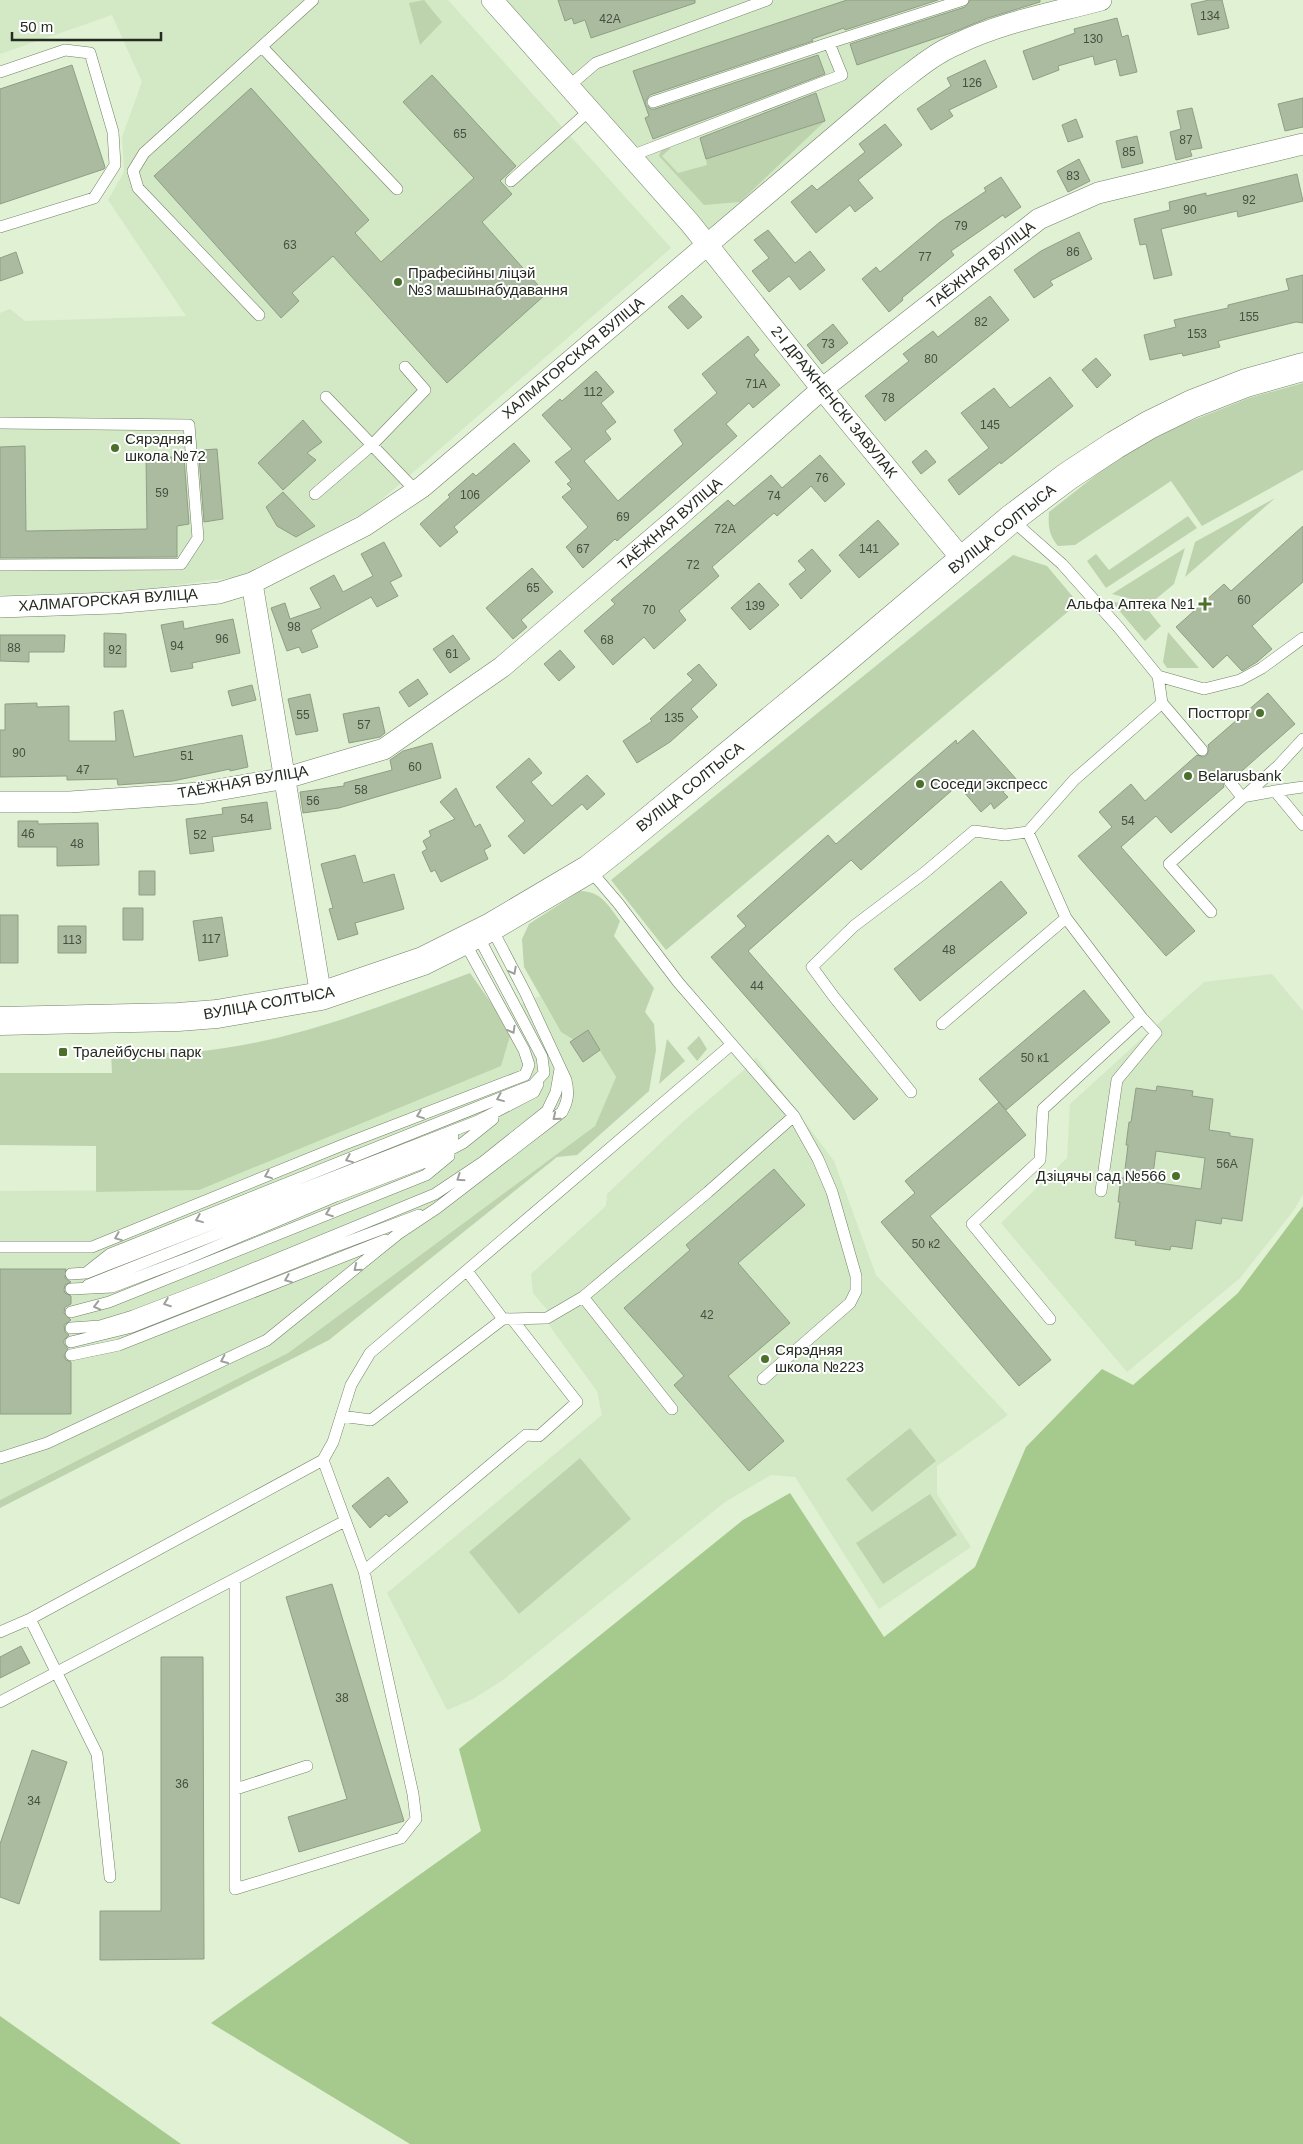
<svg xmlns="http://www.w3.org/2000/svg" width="1303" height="2144" font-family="Arial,sans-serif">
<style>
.built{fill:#d3e9c5}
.green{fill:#bdd3ae}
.forest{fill:#a6c98d}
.building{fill:#abbba0;stroke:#8f9f84;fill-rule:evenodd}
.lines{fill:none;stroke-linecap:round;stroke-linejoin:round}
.lane-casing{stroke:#718167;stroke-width:12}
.street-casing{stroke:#718167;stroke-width:22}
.secondary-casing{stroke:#718167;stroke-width:29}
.lane{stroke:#fff;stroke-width:11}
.street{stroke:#fff;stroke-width:21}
.secondary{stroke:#fff;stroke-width:28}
.oneway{stroke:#9da09b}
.poi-dot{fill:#4b702b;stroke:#fff;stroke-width:2}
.labels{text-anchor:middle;stroke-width:4;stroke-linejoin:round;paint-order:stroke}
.number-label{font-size:12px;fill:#464f40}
.street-label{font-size:15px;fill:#252b20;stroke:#fff}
.poi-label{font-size:15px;fill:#252b20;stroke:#fff;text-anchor:start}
</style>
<rect width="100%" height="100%" fill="#e0f1d4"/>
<path class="built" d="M0,0h448l223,248 -300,261 -127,67 -126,17 -118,2v-282l10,-4 15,12 161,-5 -78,-116 16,-28 -2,-35 20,-55 -30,-67 -112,39z
M482,0h587l-64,19 -78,28 -233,199z
M1272,974l31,37v183l-9,16 -54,68 -113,94 -126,-149 66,-65 3,-54 134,-122z
M540,996l21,36 27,-1 28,46 -21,49 -307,227 -288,147v-309l199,-1 300,-176z
M756,1057l78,104 42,114 132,140 -71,51v28l34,53 -92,62 -84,-132 -24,-2 -46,27 -222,178 -30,19 -26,11 -60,-117 215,-178 -5,-24 -46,-63 -4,-10 2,-6 -16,-19 -2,-19 75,-68 1,-12 79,-75 65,-55z"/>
<path class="green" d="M424,0l18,22 -22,23 -11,-42z
M825,121l-85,81 -36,3 -45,-49c1,-6 6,-8 12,-8l-9,8 16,17 29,-8 -1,-6z
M1303,383v87l-101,56 -31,-45 -96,64 -17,1c-9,-11 -10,-19 -9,-34l70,-55 38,-20 24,-12 68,-27z
M1275,498l-90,79 10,-35z
M1188,516l9,12 -91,60 -19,-27 9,-7 13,16z
M1185,548l-11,36 -24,20 -38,-10z
M1013,555l34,11 26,31 -3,13 -404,340 -55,-70z
M1111,601l37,9 13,16 -16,15z
M1168,632l31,36h-32l-4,-6z
M580,891c21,0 28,14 40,30l-6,15 40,52 -9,24 9,12 2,26 -7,41 -72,64 -20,2 -228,183 -329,168v-8l288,-147 307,-227 21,-49 -28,-46 -14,9 -13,-8 -37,-65 -2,-28 7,-15z
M470,973l29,41 11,22 -9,30 -302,124 -103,2v-46l-96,-1v-72h112l-1,-20c31,0 62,1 92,-2 93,-10 181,-46 267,-78z
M699,1036l8,13 -10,12 -10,-13z
M667,1039l18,22 -26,23z
M910,1428l26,33 -64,51 -26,-33z
M580,1458l51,61 -112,95 -50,-62z
M930,1494l27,41 -74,49 -27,-41z"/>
<path class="forest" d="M1303,1206v938h-893l-199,-121 270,-192 -22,-82 284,-229 47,-27 94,144 91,-70 51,-120 76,-78 31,16 105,-92z
M0,2016l181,128h-181z"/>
<path class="building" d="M558,0h137v3l-104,35 -6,-18 -11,4 -2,-6 -7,3z
M847,0h91l-93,30 -1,-2 -32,11 1,2 -163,54 -4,5v5l5,4h4l163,-54 7,19 -172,65 -8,-21 4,-2 -16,-45z
M970,0h70v2l-52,16 -37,15 -94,32 -7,-21 115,-37z
M1209,0h13l7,28 -31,7 -7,-31z
M1117,18l5,19 6,-2 9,37 -17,4 -4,-17 -21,6 -2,-9 -35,10 1,4 -26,10 -10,-29 52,-18 -1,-4z
M985,60l12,27 -48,23 4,6 -22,14 -14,-21 34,-23 -4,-8z
M72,65l33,102 -1,2 -104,35v-115z
M432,75l84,91 -16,15 12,13 -30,28 64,72 -99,89 -114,-127 -41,37 7,8 -18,17 -127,-142 97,-88 118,132 -14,13 26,29 93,-84 -71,-76z
M816,93l9,28 -119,38 -6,-21z
M1303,98v29l-18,4 -7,-27z
M1192,108l10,40 -12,2 2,6 -16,4 -6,-28 11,-3 -4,-18z
M1076,119l7,18 -15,5 -6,-17z
M885,124l17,21 -44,35 15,18 -18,14 -5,-7 -34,28 -25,-31 21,-17 5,5 48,-38 -6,-8z
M1137,136l6,27 -21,5 -6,-27z
M1079,159l11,22 -22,11 -11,-21z
M1297,174l6,27 -65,16 -1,-6 -76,18 11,46 -18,4 -8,-35 -6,1 -6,-26 36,-9 -1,-8 37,-9v3z
M1001,177l20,30 -16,11 -2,-3 -52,36 3,4 -52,43 1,2 -14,12 -27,-33 14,-12 4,5 60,-50 46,-31 -2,-3z
M768,230l27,33 15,-12 15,19 -25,20 -11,-14 -20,16 -17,-21 17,-13 -15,-18z
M1079,232l13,27 -42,22 3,4 -19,13 -20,-28 27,-19z
M16,252l7,21 -23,8v-23z
M1303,275v48l-7,-1 -78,19 2,6 -37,9 -1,-3 -32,7 -6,-25 32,-8 -2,-7 54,-12v-3l61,-15 -3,-11z
M682,295l20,22 -14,12 -20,-22z
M990,296l19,24 -124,101 -20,-25 44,-35 -6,-7 30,-23 5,6z
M833,324l15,19 -26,21 -15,-19z
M748,336l11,14 -5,5 26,30 -27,23 -4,-5 -23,21 11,12 -120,105 -2,-2 -32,29 -17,-21 22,-20 -26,-30 10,-8 -5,-5 4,-3 -16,-19 17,-13 -30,-34 18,-16 2,2 34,-30 18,21 -13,11 15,19 -11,9 6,8 -27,22 34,40 65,-57 -9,-14 43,-37 -15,-19z
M1096,358l15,17 -14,13 -15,-18z
M1050,377l23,29 -72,58 -1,-2 -41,33 -11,-15 41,-32 -28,-35 33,-25 16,20z
M303,420l19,22 -15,11 9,7 -33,30 -25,-27z
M514,443l16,18 -76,66 4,5 -18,15 -20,-23 30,-27 -2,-2 25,-22 3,3z
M25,446l1,85 121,-2 -1,-72h38l5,67 -12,2v31l-177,1v-111z
M217,449l6,70 -19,3 -5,-65h3l-1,-7z
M926,450l10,12 -15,12 -9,-12z
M820,455l25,29 -20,18 -14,-16 -34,30 -3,-3 -62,54 7,9 -40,35 7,9 -32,29 -10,-12 -31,28 -29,-34 31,-27 -4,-4 117,-100 6,6 37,-31 11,13z
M283,492l32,34 -19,11 -19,-11 -11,-19z
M878,520l21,24 -40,34 -20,-23z
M1303,526v56l-51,44 20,23 -15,13 -15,9 -15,-16 -14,13 -37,-41 48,-43 7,7z
M384,542l18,34 -12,6 8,14 -21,11 -6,-10 -60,33 7,17 -16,6 -3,-6 -12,4 -16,-43 14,-5 5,16 31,-11 -11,-20 24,-13 9,17 30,-16 -12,-22z
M812,549l19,22 -30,28 -12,-15 17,-14 -8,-9z
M532,568l21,24 -32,28 6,7 -14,12 -27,-31z
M759,583l20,22 -29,25 -19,-22z
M233,619l7,34 -48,10 1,5 -22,4 -10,-47 22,-4 1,8z
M104,633l22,1v33h-22z
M0,635h65l-1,17h-35v10l-29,-1z
M453,635l17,24 -20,14 -17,-24z
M560,650l15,17 -16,14 -15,-17z
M699,664l18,21 -26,24 7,8 -28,25 -33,21 -14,-22 29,-20 -2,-2 43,-39 -6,-6z
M418,679l10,15 -19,13 -10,-15z
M252,685l4,15 -24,6 -4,-15z
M1268,693l27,31 -60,53 -6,-2 -4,1 -2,7 1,4 -53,46 -15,-17 -35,31 74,84 -29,25 -88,-100 34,-29 -13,-15 32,-28 14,17 52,-46 6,2 4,-2 2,-6 -1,-4z
M310,694l8,37 -22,4 -8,-36z
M37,703v4l32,-1v35h47l-2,-29 9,-2 11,47 108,-22 6,32 -18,4v-2l-57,12 -55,4 -1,-6 -50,1v-4l-67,1v-47h5v-26z
M379,707l6,26 -5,4 -31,6 -6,-29z
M973,730l44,50 -14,12 5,5 -14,12 -3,-6 -10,9 -23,-27 -97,85 -10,-10 -103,91 130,148 -24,21 -143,-163 35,-31 -9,-10 91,-81 8,9 120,-104 1,4z
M432,743l9,35 -102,30 -36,5 -3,-21 44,-6v-3l48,-13 -2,-10 13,-9z
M529,758l13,15 -11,9 21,24 35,-31 18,19 -18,16 -5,-6 -58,50 -16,-18 17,-15 -29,-34z
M456,788l19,39 5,-3 11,22 -7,4 4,9 -47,23 -6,-12 -4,2 -9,-20 5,-3 -4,-8 8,-5 -2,-5 26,-12 -15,-17z
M267,802l4,27 -59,8 2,14 -24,3 -4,-35 37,-5 -1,-6z
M18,821h20v3l60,-1 1,42 -42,1v-19h-39z
M355,855l8,28 31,-9 10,35 -49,14 3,11 -20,6 -9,-31 4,-1 -12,-44z
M139,871h16v24h-16z
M1001,881l26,32 -107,88 -26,-32z
M123,908h20v32h-20z
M0,915h18v48h-18z
M222,917l6,39 -29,5 -6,-40z
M58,926h28v27h-28z
M1084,990l26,32 -104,88 -27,-31z
M588,1030l12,20 -17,12 -13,-20z
M1157,1086l36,5 -1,5 21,3 -4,31 21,3v3l23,3 -11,82 -20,-3 -1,6 -25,-4 -4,29 -21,-3 -1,4 -35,-5 1,-4 -21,-3 5,-36h-2l3,-24h3l4,-33h-2l3,-23h2l5,-34 20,3zM1156,1151l49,7 -4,31 -49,-7z
M999,1102l27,33 -96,81 121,144 -32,26 -138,-164 34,-29 -10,-12z
M774,1169l31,36 -67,58 52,60 -62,53 56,65 -35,30 -75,-86 10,-9 -60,-68 66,-58 -4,-5z
M0,1269h66l-1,9 6,4 -6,3 -1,5 1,3 6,3v8l-6,3 -1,6 7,7 -7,5 1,7 4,3 -5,5v4l4,5 -4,7 2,4 5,2v52h-71z
M388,1477l20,25 -19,15 -3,-3 -16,14 -18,-22z
M332,1584l72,237 -105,31 -11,-35 59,-18 -61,-202z
M21,1646l9,17 -30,15v-21z
M161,1657h42l1,302 -104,1v-49h61z
M32,1750l35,12 -48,142 -19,-7v-53z"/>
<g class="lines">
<g class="lane-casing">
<path id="lane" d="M262,47l135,142
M0,72l65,-22 25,3 23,79 2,33 -21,33 -94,29
M569,86l27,-23 171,-63
M653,102l176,-59
M631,156l211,-81 -13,-32 134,-43
M511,181l79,-71
M259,315l-121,-127 -5,-17 11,-18 169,-153
M326,397l90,94
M0,423l189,2 9,113 -17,26 -181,1
M315,494l57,-49 53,-55 -20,-23
M1158,676l46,13 36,-9 22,-12 41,-30
M1162,703l40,47
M1230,782l12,15 33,-6 28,34
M1275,791l28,-4
M1028,832l38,86 76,100 -99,91 -3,51 -68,64 78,95
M589,869l29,34 60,79 116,134 24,43 14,33 24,84v15l-6,12 -87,76
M1211,912l-42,-48 109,-98 25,-27
M942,1024l124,-106
M911,1092l-77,-95 -22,-30 42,-41 70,-53 50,-42 31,4 23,-3 46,-52 88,-77 -4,-27 -39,-48 -57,-64 -51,-45
M1101,1191l16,-111 39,-47 -14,-15
M0,1247h92l253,-103 180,-69 4,-10 -5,-15 -60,-109
M86,1273l24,-19 423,-169 11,-12 -2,-16 -65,-123
M71,1274l15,-1 392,-152 56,-29 4,-8
M88,1285l347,-137 18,-11
M71,1289l41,-2 74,-28 150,-63 97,-37 30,-16 30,-24
M583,1297l89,112
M71,1312l38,-10 317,-127 23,-19
M503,1319l44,-1 36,-21 125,-105 86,-76
M71,1328l29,-2 33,-10 83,-32 219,-90 48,-32 64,-51 9,-19 4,-23
M71,1342l61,-15 199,-79 88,-33
M71,1355l48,-10 266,-105
M341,1416l30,4 132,-101 -36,-48
M0,1458l47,-15 220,-103 131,-106 39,-26 125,-96c6,-11 7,-19 4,-32l-41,-88 -34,-65
M364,1571l162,-136 13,1 38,-34 -65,-83
M235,1579v310l166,-51 15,-19 -3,-25 -49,-223 -41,-111
M30,1619l67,135 13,123
M0,1632l30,-13 293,-159 10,-18 18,-57 19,-32 361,-308
M0,1702l345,-181
M236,1789l71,-23"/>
</g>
<g class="street-casing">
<path id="street" d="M492,0l198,223 132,166 140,170
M252,583l69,413
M0,607l114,-4 65,-6 40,-4 33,-10 112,-57 58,-39 471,-400c20,-15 40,-33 64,-43 45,-22 96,-31 144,-44
M0,802h70l130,-9 86,-15 98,-29 118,-82 178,-152 142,-126 217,-170 59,-26 205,-49"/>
</g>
<g class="secondary-casing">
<path id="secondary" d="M0,1021l178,-4 39,-3 104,-18 102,-35 68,-34 98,-58 39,-31 209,-172 174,-147 57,-43 47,-31 34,-20 43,-21 54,-21 57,-16"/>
</g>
<use href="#lane" class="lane"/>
<use href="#street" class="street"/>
<use href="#secondary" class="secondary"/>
</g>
<defs><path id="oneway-chevron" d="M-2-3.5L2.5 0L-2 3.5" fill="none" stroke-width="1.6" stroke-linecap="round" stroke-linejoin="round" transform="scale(1.25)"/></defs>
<g class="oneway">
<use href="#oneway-chevron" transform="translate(513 971) rotate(62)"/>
<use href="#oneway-chevron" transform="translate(512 1030) rotate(61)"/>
<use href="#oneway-chevron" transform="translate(500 1098) rotate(158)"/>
<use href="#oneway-chevron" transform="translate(420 1115) rotate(159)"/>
<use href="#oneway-chevron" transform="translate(556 1117) rotate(141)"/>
<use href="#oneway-chevron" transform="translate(349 1159) rotate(158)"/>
<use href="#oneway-chevron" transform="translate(268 1175) rotate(158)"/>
<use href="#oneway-chevron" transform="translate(460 1178) rotate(146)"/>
<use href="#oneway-chevron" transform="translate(329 1213) rotate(159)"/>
<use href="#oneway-chevron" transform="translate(199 1219) rotate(158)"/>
<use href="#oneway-chevron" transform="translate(118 1237) rotate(158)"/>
<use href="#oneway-chevron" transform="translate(357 1268) rotate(141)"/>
<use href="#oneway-chevron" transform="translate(288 1279) rotate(158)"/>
<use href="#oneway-chevron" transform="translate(167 1303) rotate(159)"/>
<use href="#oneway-chevron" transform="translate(97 1306) rotate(166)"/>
<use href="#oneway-chevron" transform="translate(224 1360) rotate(155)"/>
</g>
<g class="poi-dot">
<circle cx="398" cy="282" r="5"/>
<circle cx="115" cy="448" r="5"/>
<path d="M1202.5 596.5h5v5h5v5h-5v5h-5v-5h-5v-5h5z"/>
<circle cx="1260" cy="713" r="5"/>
<circle cx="1188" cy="776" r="5"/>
<circle cx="920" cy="784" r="5"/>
<rect x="58" y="1047" width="10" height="10" rx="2.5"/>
<circle cx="1176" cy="1176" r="5"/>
<circle cx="765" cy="1359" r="5"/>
</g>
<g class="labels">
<g class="number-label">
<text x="1210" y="20">134</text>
<text x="610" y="23">42А</text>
<text x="1093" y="43">130</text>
<text x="972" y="87">126</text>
<text x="460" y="138">65</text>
<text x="1186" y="144">87</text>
<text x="1129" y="156">85</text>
<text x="1073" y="180">83</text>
<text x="1249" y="204">92</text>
<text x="1190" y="214">90</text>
<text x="961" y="230">79</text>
<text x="290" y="249">63</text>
<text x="1073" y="256">86</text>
<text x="925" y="261">77</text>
<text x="1249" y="321">155</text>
<text x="981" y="326">82</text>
<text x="1197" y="338">153</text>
<text x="828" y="348">73</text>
<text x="931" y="363">80</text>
<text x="756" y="388">71А</text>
<text x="593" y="396">112</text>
<text x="888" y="402">78</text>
<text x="990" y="429">145</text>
<text x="822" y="482">76</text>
<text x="162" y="497">59</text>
<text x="470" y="499">106</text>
<text x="774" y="500">74</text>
<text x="623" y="521">69</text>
<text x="725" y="533">72А</text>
<text x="583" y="553">67</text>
<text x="869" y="553">141</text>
<text x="693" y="569">72</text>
<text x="533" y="592">65</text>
<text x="1244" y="604">60</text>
<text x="755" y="610">139</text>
<text x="649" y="614">70</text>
<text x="294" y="631">98</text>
<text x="222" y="643">96</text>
<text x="607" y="644">68</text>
<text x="177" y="650">94</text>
<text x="14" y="652">88</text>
<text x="115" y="654">92</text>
<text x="452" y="658">61</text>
<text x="303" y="719">55</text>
<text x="674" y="722">135</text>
<text x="364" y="729">57</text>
<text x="19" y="757">90</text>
<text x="187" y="760">51</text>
<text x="415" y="771">60</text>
<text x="83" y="774">47</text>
<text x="361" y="794">58</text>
<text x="313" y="805">56</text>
<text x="247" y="823">54</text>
<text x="1128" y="825">54</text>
<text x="28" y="838">46</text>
<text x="200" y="839">52</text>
<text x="77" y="848">48</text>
<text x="211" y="943">117</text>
<text x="72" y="944">113</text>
<text x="949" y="954">48</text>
<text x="757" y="990">44</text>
<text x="1035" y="1062">50 к1</text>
<text x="1227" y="1168">56А</text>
<text x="926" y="1248">50 к2</text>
<text x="707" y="1319">42</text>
<text x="342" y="1702">38</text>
<text x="182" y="1788">36</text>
<text x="34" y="1805">34</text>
</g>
<g class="street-label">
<text transform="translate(981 265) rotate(-38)" y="5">ТАЁЖНАЯ ВУЛІЦА</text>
<text transform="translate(573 358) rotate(-40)" y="5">ХАЛМАГОРСКАЯ ВУЛІЦА</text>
<text transform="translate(834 402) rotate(51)" y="5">2-І ДРАЖНЕНСКІ ЗАВУЛАК</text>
<text transform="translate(670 524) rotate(-41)" y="5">ТАЁЖНАЯ ВУЛІЦА</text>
<text transform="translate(1002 529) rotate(-39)" y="5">ВУЛІЦА СОЛТЫСА</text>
<text transform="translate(108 600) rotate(-4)" y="5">ХАЛМАГОРСКАЯ ВУЛІЦА</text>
<text transform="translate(243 782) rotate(-10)" y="5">ТАЁЖНАЯ ВУЛІЦА</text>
<text transform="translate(690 787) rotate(-39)" y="5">ВУЛІЦА СОЛТЫСА</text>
<text transform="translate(269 1003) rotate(-10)" y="5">ВУЛІЦА СОЛТЫСА</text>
</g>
<g class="poi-label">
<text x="408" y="278">Прафесійны ліцэй<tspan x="408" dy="17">№3 машынабудавання</tspan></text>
<text x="125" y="444">Сярэдняя<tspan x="125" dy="17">школа №72</tspan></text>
<text x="1195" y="609" text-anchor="end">Альфа Аптека №1</text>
<text x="1250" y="718" text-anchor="end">Постторг</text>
<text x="1198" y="781">Belarusbank</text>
<text x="930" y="789">Соседи экспресс</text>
<text x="73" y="1057">Тралейбусны парк</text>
<text x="1166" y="1181" text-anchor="end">Дзіцячы сад №566</text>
<text x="775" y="1355">Сярэдняя<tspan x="775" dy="17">школа №223</tspan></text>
</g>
</g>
<path d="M12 32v8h149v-8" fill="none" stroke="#252b20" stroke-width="2.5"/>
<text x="20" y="32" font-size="15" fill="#252b20" stroke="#ffffff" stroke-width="4" paint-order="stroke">50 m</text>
</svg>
